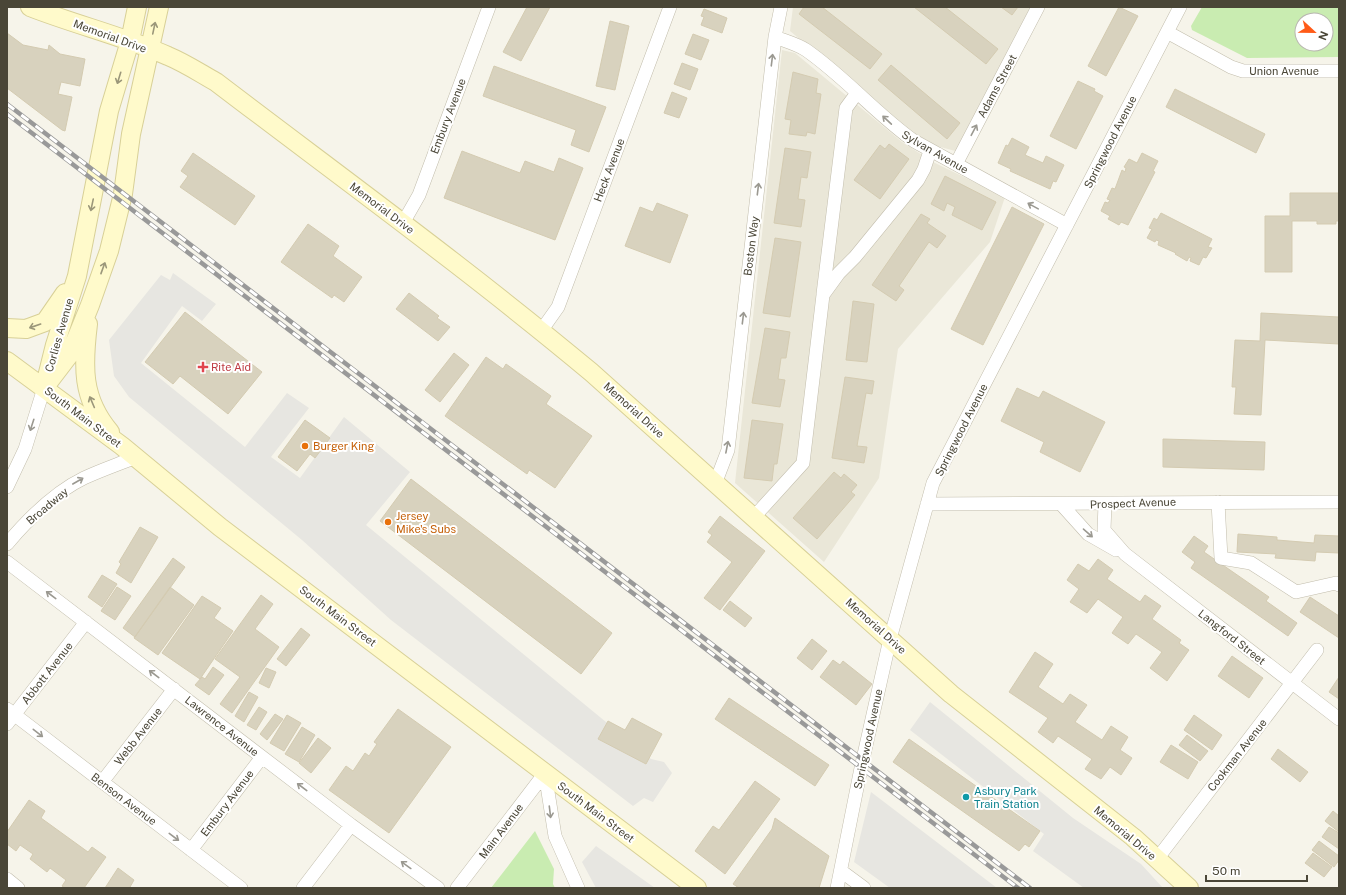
<svg xmlns="http://www.w3.org/2000/svg" width="1346" height="895" font-family="'Public Sans',sans-serif">
<style>
.residential{fill:#eae7d8}
.green{fill:#c9ecb1;fill-rule:evenodd}
.parking{fill:#e7e6e1}
.building{fill:#d8d2be;stroke:#d4cbb1}
.lines{fill:none;stroke-linecap:round;stroke-linejoin:round}
.street-casing{stroke:#c2bdac;stroke-width:14}
.secondary-casing{stroke:#d8d097;stroke-width:20}
.street{stroke:#fff;stroke-width:13}
.secondary{stroke:#fffacb;stroke-width:18}
.rail-casing{stroke:#999;stroke-width:4.5}
.rail{stroke:#fff;stroke-width:3;stroke-dasharray:9;stroke-linecap:butt}
.oneway{stroke:#9b977a}
.oneway2{stroke:#9b9991}
.health-dot{fill:#e0444e;stroke:#fff;stroke-width:1.5}
.food-dot{fill:#e8710a;stroke:#fff;stroke-width:1.5}
.culture-dot{fill:#0f9aa8;stroke:#fff;stroke-width:1.5}
.labels{text-anchor:middle;stroke-width:4;stroke-linejoin:round;paint-order:stroke}
.street-label{font-size:11px;fill:#4a4637;stroke:#fff}
.health-label{font-size:11px;fill:#be3a42;stroke:#fff;text-anchor:start}
.food-label{font-size:11px;fill:#c56008;stroke:#fff;text-anchor:start}
.culture-label{font-size:11px;fill:#0d838f;stroke:#fff;text-anchor:start}
</style>
<rect width="100%" height="100%" fill="#f6f4ea"/>
<path class="residential" d="M793,7h241l-75,145 -37,-10 -132,-111z
M782,50l13,3 107,89 31,20 72,35 -15,45 -92,107 -19,129 -55,84 -89,-79z"/>
<path class="green" d="M1202,7h137l-1,50 -91,1 -55,-28 -1,-4zM1302,20h24v24h-24z
M535,831l19,38 -1,15 2,4h-64z"/>
<path class="parking" d="M173,273l43,31 -14,17 -20,-15 -41,57 104,84 42,-54 22,15 -38,49 29,21 44,-61 66,55 -44,53 285,234 13,3 8,11 -19,29 -9,-4 -11,8 -242,-186 -89,-80 -173,-143 -15,-21 -5,-36 52,-65 9,5z
M930,702l143,116 68,46 22,24h-79l-51,-37 11,-17 -134,-104z
M871,792l126,96h-107l-36,-26z
M596,846l59,42h-59l-14,-26z"/>
<path class="building" d="M527,7h23l-29,54 -18,-9z
M804,7h18l60,47 -12,15 -71,-55z
M914,7h31l53,42 -12,15z
M1001,7h17l-6,8z
M1119,7l19,9 -32,60 -18,-10z
M704,9l23,9 -5,15 -21,-8 3,-8 -3,-1z
M610,21l19,5 -14,64 -19,-4z
M7,33l16,12 25,5 1,-5 11,9 25,5 -5,27 -19,-4 -3,12 14,3 -7,34 -3,-1 -55,-42z
M693,34l16,6 -8,20 -16,-6z
M682,63l16,6 -8,21 -16,-6z
M891,65l69,58 -13,16 -69,-59z
M494,66l112,41 -17,45 -18,-7 5,-15 -93,-34z
M793,72l25,7 -2,14 5,1 -6,40 -8,-2 -1,4 -17,-2 2,-14 -6,-1z
M1078,81l17,8 -1,2 9,5 -27,53 -26,-13z
M1175,89l90,45 -9,19 -90,-46z
M672,92l15,6 -8,20 -15,-5z
M1012,138l17,9 -4,8 18,8 3,-7 18,9 -8,17 -3,-1 -3,8 -40,-18 1,-2 -13,-6 8,-18 2,1z
M889,144l20,15 -29,40 -26,-19 26,-35 5,4z
M785,148l26,4 -4,26 -6,-1 -3,22 7,1 -4,27 -27,-4z
M462,151l58,22 5,-12 29,11 5,-14 24,10 -28,72 -111,-42z
M193,153l62,43 -20,29 -55,-38 8,-11 -7,-5z
M1142,153l16,8 -5,10 2,1 -27,53 -7,-3 -2,3 -11,-6 2,-3 -9,-5 4,-9 3,1 2,-3 -3,-1 5,-11 3,1 7,-19 3,2 1,-4 -2,-1 5,-8 8,4z
M945,176l51,26 -14,28 -30,-15 3,-8 -8,-4 -3,8 -13,-7z
M1290,193h49v28h-3v3h-19v-3h-25v51h-27v-56h25z
M657,203l31,12 -18,48 -45,-17 15,-39 13,5z
M1012,207l32,17 -61,121 -32,-16z
M1161,213l51,26 -4,8 4,1 -6,10 -3,-1 -4,8 -9,-4 1,-3 -2,-1 -2,4 -12,-7 1,-1 -18,-8 1,-4 -3,-1 -1,2 -8,-4 5,-9 -3,-1 5,-10 3,2z
M921,214l9,5 -3,4 19,13 -9,12 -8,-6 -30,44 5,4 -8,11 -24,-16z
M308,224l31,22 -6,10 29,21 -18,25 -10,-7 -2,3 -51,-36z
M775,238l26,4 -11,75 -27,-4z
M409,293l30,23 -2,2 13,9 -12,14 -42,-32z
M853,301l21,3 -7,58 -21,-2z
M185,312l77,60 -34,42 -48,-38 -7,8 -28,-22z
M1261,313l78,4v27l-74,-4 -4,75 -27,-1 2,-27h-4l3,-47 25,1z
M765,328l25,4 -4,26h-5l-3,21 7,1 -5,27 -28,-4z
M454,353l15,12 -29,37 -15,-12z
M486,357l17,12 3,-5 45,32 -5,8 46,32 -37,52 -26,-18 -2,4 -82,-58z
M845,377l29,4 -2,13 -6,-1 -9,53 10,1 -3,16 -32,-5z
M1017,388l22,10 4,-7 62,31 -25,50 -40,-20 4,-10 -43,-21z
M305,420l25,18 -15,20 -5,-4 -13,17 -19,-14z
M752,420l31,4 -6,40h-3l-2,17 -28,-3z
M1163,439l102,3 -1,28 -101,-3z
M834,472l7,6 3,-4 13,11 -6,7 4,3 -38,44 -24,-21z
M411,479l201,154 -31,41 -201,-153z
M720,516l45,35 -45,59 -16,-12 28,-36 -25,-20 5,-7 -4,-3z
M140,527l18,10 -27,46 -15,-10 5,-9 -2,-2z
M1238,534l39,3v3l37,3 1,-8 24,1v17l-23,-1 -1,9 -40,-3 1,-4 -39,-2z
M1194,536l14,10 -4,6 65,45 -3,4 31,22 -9,13 -97,-68 4,-6 -13,-10z
M173,558l12,9 -50,70 -12,-9z
M1098,559l15,11 -6,9 33,23 5,-7 16,11 -9,13 29,21 -2,3 10,7 -22,31 -17,-13 12,-16 -26,-18 -8,10 -16,-11 11,-16 -25,-18 -11,14 -17,-11 9,-13 -12,-9 11,-16 11,7z
M102,575l15,9 -15,23 -14,-10z
M117,587l14,9 -16,24 -14,-9z
M170,587l24,18 -36,50 -24,-17z
M261,595l12,9 -18,25 24,18 -47,66 -12,-9 20,-27 -25,-18z
M202,596l19,12 -7,10 19,13 -33,48 -38,-26z
M1310,597l29,19v22l-39,-26z
M730,601l22,17 -7,9 -22,-17z
M301,628l9,7 -24,31 -9,-7z
M812,639l15,12 -15,19 -15,-12z
M1035,652l18,12 -15,23 25,17 7,-10 17,11 -12,17 27,18 9,-14 17,11 -8,13 12,8 -11,17 -11,-8 -9,12 -16,-10 7,-10 -34,-23 -5,7 -15,-11 10,-14 -39,-26z
M1232,656l31,22 -14,20 -31,-22z
M833,660l7,5 3,-4 29,23 -16,21 -36,-28z
M213,667l11,8 -15,20 -14,-10 7,-8 3,2z
M266,668l10,4 -7,16 -10,-5z
M1339,677v22l-10,-7z
M249,692l9,5 -14,25 -9,-6z
M729,698l100,67 -14,21 -100,-67z
M259,707l8,5 -11,18 -9,-5z
M398,709l53,38 -62,86 -60,-43 17,-24 7,5 12,-18 4,3 8,-12 -3,-2z
M275,714l8,5 -16,21 -7,-6z
M287,715l14,8 -17,28 -14,-8z
M1194,715l28,20 -10,15 -28,-20z
M632,718l30,16 -16,30 -48,-25 10,-18 17,9z
M302,727l13,8 -16,27 -14,-8z
M1187,735l21,16 -8,10 -21,-16z
M318,738l13,10 -20,25 -12,-10z
M909,739l131,92 -11,16 -4,-3 -6,7 -126,-89z
M1171,745l27,17 -10,17 -28,-17z
M1278,749l30,23 -8,10 -29,-23z
M755,781l25,18 -55,75 -30,-23 18,-25 6,4z
M29,800l16,11 -4,7 47,34 4,-5 14,10 -22,31h-19l-3,-2 4,-6 -16,-12 -3,4 -17,-13 3,-5 -13,-9 -4,6 -9,-7v-12z
M1333,811l6,5v16l-14,-11z
M775,818l54,38 -10,32h-80l-6,-4 39,-55z
M1329,827l10,6v16l-17,-12z
M1319,841l20,15v4l-5,7 -22,-17z
M1313,853l19,14 -8,10 -19,-14z
M118,868l16,12 -4,7 2,1h-27z"/>
<g class="lines">
<g class="street-casing">
<path id="street" d="M1167,32l64,35 12,4h96
M775,37c10,4 22,7 31,13 39,27 70,64 108,91l153,84
M956,164l82,-157
M403,223l16,-28 70,-188
M823,294l23,-186 11,-15
M541,331l17,-24 112,-300
M715,484l13,-34 47,-413 6,-30
M7,487l18,-38 19,-61
M1218,502l3,56 30,5 45,29 40,-9 3,2
M927,504l412,-2
M1061,504l27,30 28,16
M1105,504l-1,26 21,24 214,165
M754,517l49,-54 20,-168 16,-22 16,-16 63,-77 6,-11 6,-18
M7,544c21,-25 48,-52 77,-66 17,-8 35,-14 52,-21
M7,562l344,263 87,63
M7,709l234,179
M7,724l79,-102
M545,773l10,63 23,52
M102,782l72,-93
M191,850l71,-93
M1157,859l160,-209
M841,871l23,17
M7,879l11,9
M303,888l48,-63
M457,888l88,-115
M837,888l24,-120 29,-129 43,-156 247,-476"/>
</g>
<g class="secondary-casing">
<path id="secondary" d="M30,7c46,18 93,29 138,49 17,7 32,17 48,26 126,96 254,189 375,290l360,322 182,143 56,51
M88,324c-5,41 -7,74 22,108
M7,328l19,1 19,-7 20,-29
M7,361l115,85 98,81 477,361
M46,381l9,-36 22,-69 32,-165 21,-70 7,-34
M44,388l26,-34 20,-49 19,-54 14,-57 8,-60 28,-127"/>
</g>
<use href="#street" class="street"/>
<use href="#secondary" class="secondary"/>
<g class="rail-casing">
<path id="rail" d="M7,104l1023,784
M7,114l1011,774"/>
</g>
<use href="#rail" class="rail"/>
</g>
<defs><path id="oneway-shaft" d="M-6 0H5M1.5-3L5.5 0L1.5 3" fill="none" stroke-width="1.6" stroke-linecap="round" stroke-linejoin="round"/></defs>
<g class="oneway">
<use href="#oneway-shaft" transform="translate(154 28) rotate(-78)"/>
<use href="#oneway-shaft" transform="translate(119 78) rotate(107)"/>
<use href="#oneway-shaft" transform="translate(92 205) rotate(102)"/>
<use href="#oneway-shaft" transform="translate(103 268) rotate(-70)"/>
<use href="#oneway-shaft" transform="translate(35 326) rotate(161)"/>
<use href="#oneway-shaft" transform="translate(92 402) rotate(-113)"/>
</g>
<g class="oneway2">
<use href="#oneway-shaft" transform="translate(772 60) rotate(-83)"/>
<use href="#oneway-shaft" transform="translate(887 120) rotate(-137)"/>
<use href="#oneway-shaft" transform="translate(974 130) rotate(-62)"/>
<use href="#oneway-shaft" transform="translate(758 189) rotate(-83)"/>
<use href="#oneway-shaft" transform="translate(1033 206) rotate(-151)"/>
<use href="#oneway-shaft" transform="translate(743 318) rotate(-83)"/>
<use href="#oneway-shaft" transform="translate(32 425) rotate(108)"/>
<use href="#oneway-shaft" transform="translate(727 447) rotate(-79)"/>
<use href="#oneway-shaft" transform="translate(78 481) rotate(-30)"/>
<use href="#oneway-shaft" transform="translate(1088 533) rotate(41)"/>
<use href="#oneway-shaft" transform="translate(51 595) rotate(-143)"/>
<use href="#oneway-shaft" transform="translate(154 674) rotate(-143)"/>
<use href="#oneway-shaft" transform="translate(38 733) rotate(38)"/>
<use href="#oneway-shaft" transform="translate(302 787) rotate(-143)"/>
<use href="#oneway-shaft" transform="translate(550 812) rotate(83)"/>
<use href="#oneway-shaft" transform="translate(174 837) rotate(37)"/>
<use href="#oneway-shaft" transform="translate(406 865) rotate(-144)"/>
</g>
<path class="health-dot" d="M201 361h4v4h4v4h-4v4h-4v-4h-4v-4h4z"/>
<g class="food-dot">
<circle cx="305" cy="446" r="4"/>
<circle cx="388" cy="522" r="4"/>
</g>
<circle class="culture-dot" cx="966" cy="797" r="4"/>
<g class="labels">
<g class="street-label">
<text transform="translate(110 36) rotate(20)" y="4">Memorial Drive</text>
<text x="1284" y="75">Union Avenue</text>
<text transform="translate(997 86) rotate(-62)" y="4">Adams Street</text>
<text transform="translate(448 116) rotate(-69)" y="4">Embury Avenue</text>
<text transform="translate(1110 142) rotate(-63)" y="4">Springwood Avenue</text>
<text transform="translate(935 152) rotate(30)" y="4">Sylvan Avenue</text>
<text transform="translate(609 170) rotate(-69)" y="4">Heck Avenue</text>
<text transform="translate(382 208) rotate(37)" y="4">Memorial Drive</text>
<text transform="translate(751 246) rotate(-83)" y="4">Boston Way</text>
<text transform="translate(59 335) rotate(-74)" y="4">Corlies Avenue</text>
<text transform="translate(634 410) rotate(42)" y="4">Memorial Drive</text>
<text transform="translate(83 417) rotate(37)" y="4">South Main Street</text>
<text transform="translate(961 430) rotate(-63)" y="4">Springwood Avenue</text>
<text transform="translate(1133 503) rotate(-2)" y="4">Prospect Avenue</text>
<text transform="translate(47 506) rotate(-40)" y="4">Broadway</text>
<text transform="translate(338 616) rotate(37)" y="4">South Main Street</text>
<text transform="translate(876 626) rotate(42)" y="4">Memorial Drive</text>
<text transform="translate(1232 637) rotate(38)" y="4">Langford Street</text>
<text transform="translate(47 673) rotate(-52)" y="4">Abbott Avenue</text>
<text transform="translate(222 726) rotate(38)" y="4">Lawrence Avenue</text>
<text transform="translate(138 736) rotate(-52)" y="4">Webb Avenue</text>
<text transform="translate(868 739) rotate(-78)" y="4">Springwood Avenue</text>
<text transform="translate(1237 755) rotate(-52)" y="4">Cookman Avenue</text>
<text transform="translate(124 799) rotate(37)" y="4">Benson Avenue</text>
<text transform="translate(227 803) rotate(-53)" y="4">Embury Avenue</text>
<text transform="translate(596 812) rotate(37)" y="4">South Main Street</text>
<text transform="translate(501 831) rotate(-53)" y="4">Main Avenue</text>
<text transform="translate(1125 833) rotate(40)" y="4">Memorial Drive</text>
</g>
<g class="health-label">
<text x="211" y="371">Rite Aid</text>
</g>
<g class="food-label">
<text x="313" y="450">Burger King</text>
<text x="396" y="520">Jersey<tspan x="396" dy="13">Mike's Subs</tspan></text>
</g>
<g class="culture-label">
<text x="974" y="795">Asbury Park<tspan x="974" dy="13">Train Station</tspan></text>
</g>
</g>
<rect width="1346" height="895" fill="none" stroke="#4a4637" stroke-width="16"/>
<g transform="translate(1314 32) rotate(112)"><circle r="19" fill="#ffffff" stroke="#b7b5af"/>
<path d="M0-3L7 15L0 10L-7 15Z" fill="#ff5b18"/>
<text y="-6" font-size="11" font-weight="bold" text-anchor="middle" fill="#4a4637">N</text>
</g>
<path d="M1206 875v6h101v-6" fill="none" stroke="#4a4637" stroke-width="2"/>
<text x="1212" y="875" font-size="12" fill="#4a4637" stroke="#ffffff" stroke-width="3" paint-order="stroke">50 m</text>
</svg>
